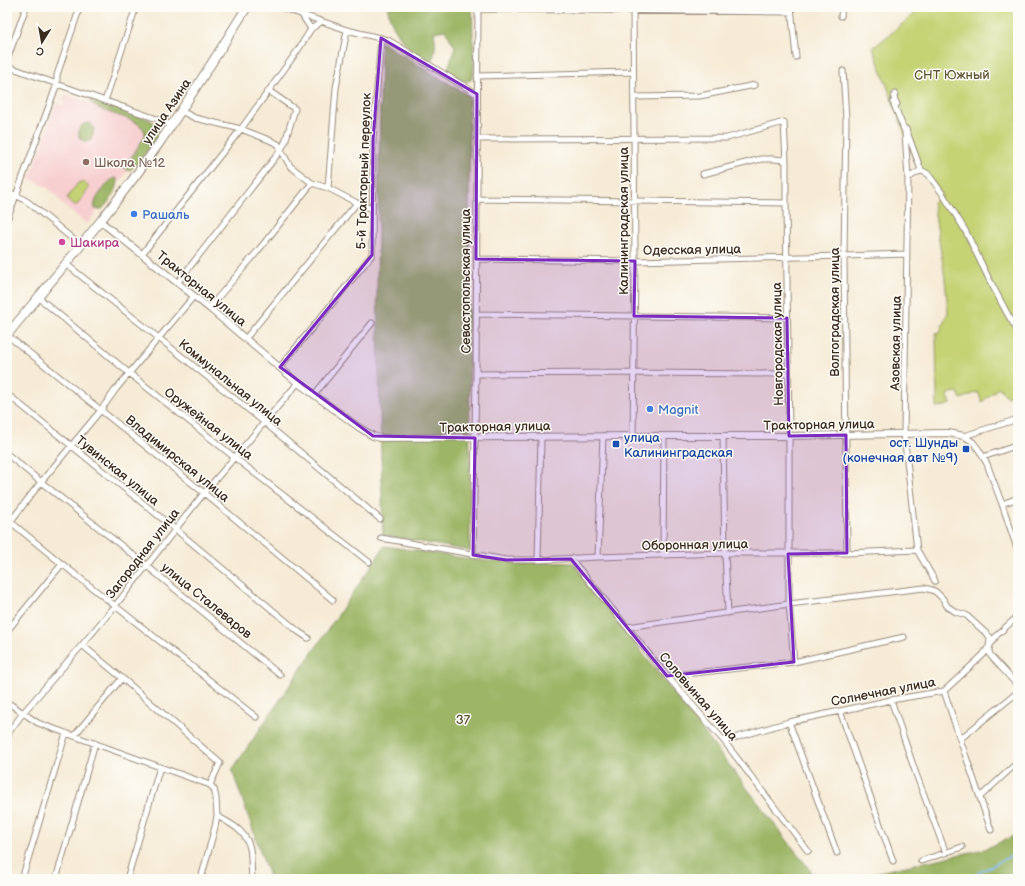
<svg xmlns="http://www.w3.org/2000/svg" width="1025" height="886" font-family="'Balsamiq Sans',sans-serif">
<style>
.built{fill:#f7cfd0}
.green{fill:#c5d375;stroke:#807e4a}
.forest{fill:#9cb566;stroke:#6c7042}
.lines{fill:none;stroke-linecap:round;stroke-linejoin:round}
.stream{stroke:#83bcf4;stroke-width:1.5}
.minor-casing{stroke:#988a7a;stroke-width:7}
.tertiary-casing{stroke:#988a7a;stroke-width:8}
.primary-casing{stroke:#988a7a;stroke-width:10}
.minor{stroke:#fff;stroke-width:5}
.tertiary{stroke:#fff;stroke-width:6}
.primary{stroke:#fff;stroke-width:8}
.marked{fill:#7b2cbf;fill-opacity:0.2;stroke:#7b2cbf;stroke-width:3;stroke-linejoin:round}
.education-dot{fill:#8d6e63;stroke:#fdfcf7;stroke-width:1.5}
.shop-dot{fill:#3f7fe0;stroke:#fdfcf7;stroke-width:1.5}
.hotel-dot{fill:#d1479c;stroke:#fdfcf7;stroke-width:1.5}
.transit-dot{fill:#1a4fb4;stroke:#fdfcf7;stroke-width:1.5}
.labels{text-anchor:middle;stroke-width:3;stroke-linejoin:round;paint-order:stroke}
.park-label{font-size:13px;fill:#5e5434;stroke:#fdfcf7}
.street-label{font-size:13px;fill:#3b2a1e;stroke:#fdfcf7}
.education-label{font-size:13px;fill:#785e54;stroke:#fdfcf7;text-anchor:start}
.shop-label{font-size:13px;fill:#366cbe;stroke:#fdfcf7;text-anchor:start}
.hotel-label{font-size:13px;fill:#b23c85;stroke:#fdfcf7;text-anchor:start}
.transit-label{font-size:13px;fill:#164399;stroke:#fdfcf7;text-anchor:start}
</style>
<rect width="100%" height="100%" fill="#fdfcf7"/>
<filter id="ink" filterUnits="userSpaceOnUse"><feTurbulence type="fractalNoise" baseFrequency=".025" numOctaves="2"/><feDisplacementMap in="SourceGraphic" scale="8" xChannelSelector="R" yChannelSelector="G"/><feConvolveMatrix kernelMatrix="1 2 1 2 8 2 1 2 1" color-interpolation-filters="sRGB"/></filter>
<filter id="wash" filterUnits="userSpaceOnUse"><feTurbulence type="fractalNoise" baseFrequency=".012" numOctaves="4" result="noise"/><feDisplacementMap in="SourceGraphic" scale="16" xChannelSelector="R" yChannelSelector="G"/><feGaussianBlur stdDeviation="0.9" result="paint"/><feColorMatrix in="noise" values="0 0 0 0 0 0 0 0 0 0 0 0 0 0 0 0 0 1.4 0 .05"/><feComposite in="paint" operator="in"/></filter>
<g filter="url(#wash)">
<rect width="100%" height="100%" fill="#f6ebd6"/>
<path class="built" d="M66,94l71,27 1,-3 17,5 3,3 2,4 -73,94 -26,-21v-2l-5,-4 1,-1 -9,-8 -18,-10 27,-76 2,1v1l5,2 1,-5 -2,-1z"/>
<path class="green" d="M923,7h95v382l-11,8 -8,-10 -17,15 -4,-10 -17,7 -3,-7 -11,2 4,10 -14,4 -1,-75 4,-1 8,-20 -3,-34 -12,-76 9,-6 -11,-17 -16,-17 -42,-114z
M81,182c3,0 7,3 8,6l-12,17h-2l-7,-4 -1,-3 11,-15z"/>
<path class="forest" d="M387,7h85l2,58 -1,10 -2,5 -6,2 -19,-8 9,-27 -10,-17 -11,2c2,13 2,17 -2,29 -19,-5 -30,-19 -39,-36 -3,-5 -4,-12 -6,-18z
M381,42l88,54 1,455 -87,-16 -6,-247z
M92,99l13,3 26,11 17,6 5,3 6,9 -2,5c-4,6 -22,34 -28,34 -3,1 -3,-1 -5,-3l8,-11 13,-20c2,-20 -46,-20 -55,-35z
M89,123l2,1 3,4 -1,7 -3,6 -3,1 -7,-3 -1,-3v-7l4,-5z
M115,178l2,1c3,10 -8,23 -15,30h-7c-3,-10 11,-23 17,-30z
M385,546l98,15 90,2 244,316h-547l-38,-109z
M1018,834v45h-172l139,-30z"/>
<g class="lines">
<path class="stream" d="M967,879l51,-27"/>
</g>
</g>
<g filter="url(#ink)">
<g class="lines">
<g class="minor-casing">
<path id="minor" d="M280,7l67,23 41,10 89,54
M791,7l5,50
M478,9l313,3
M302,15l9,14
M841,16l1,-9
M7,60l19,-53
M7,66l50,18 103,36 11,5
M843,71l3,48 -2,137 3,297
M477,76l156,-4
M895,94l-1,4 3,6
M635,97l65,-1 55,-11
M105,101l31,-94
M893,102l12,30 3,46 -4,256 13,116 18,31
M181,111l14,7 46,11 28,11 9,4 3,6 9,16 22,17 16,5 29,15 15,6
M906,129l15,41 7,4 14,19 23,37 24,49 19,36 8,13h2
M477,139l250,-1 57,-16 2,40v41l3,233v168l5,58
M703,174l58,-15h14l8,1 3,2
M908,178l13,-8
M328,188l8,-100 11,-58
M7,192l9,3 12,7 52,43
M477,199l309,4
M7,220l50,-136v-9l23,-68
M142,254l99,-125 57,-79 13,-21 10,-7
M476,259l159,2 209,-5 63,-2
M66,264l198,158 116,97
M178,282l103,-132 4,-8 10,-33 -26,-18
M38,297l91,76 105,84 135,105
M209,308l48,-56 55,-69
M476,314l311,4
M7,335l197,158 129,107
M246,338l111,-135
M280,367l92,-112 1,-115 8,-102
M476,374l158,-1 154,1
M7,394l168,135 124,103 9,6
M314,395l58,-72
M633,436l2,-175 -2,-254
M723,436l2,117 3,60
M964,436l9,6 6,8 8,14 15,40 16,47
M964,436l54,-17
M7,454l34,28 106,84 133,109
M983,457l35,-12
M1002,504l16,-6
M7,519l55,45 194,153
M7,526l34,-44 60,-72 15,-21 78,-93
M381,538l125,22h32l60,-3 127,-4h122l70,-3
M473,555l3,-181 2,-367
M663,555l1,-119
M598,557l5,-121
M571,559l96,117 57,65 84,110
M538,560l3,-123
M627,627l162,-23 135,-16 8,2 4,2 7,7 4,7 9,6 10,3 24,22 -1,15 2,4 27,30
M7,631l55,-67
M82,645l40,33 98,85 -10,22
M667,676l127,-14 110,-25
M944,691l16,48 31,91
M891,700l25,74 30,79
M7,702l31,21 172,62 4,4 2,9 1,18 -2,11 -14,52
M840,711l53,150
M789,722l48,131
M74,736l48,-58
M7,739l2,-7 14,-19 59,-68 33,-39 89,-113 94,-110
M960,739l58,-47
M724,741l65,-19 102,-22 53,-9 39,-36 14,-20 21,-19
M980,797l38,-35
M217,816c13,7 27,14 32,29 3,7 2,25 3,34
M921,861l41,-14
M22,879l44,-146
M56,879l39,-136
M127,879l33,-112"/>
</g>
<g class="tertiary-casing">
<path id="tertiary" d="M100,221l109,87 89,75 62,45 13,8 7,2 253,-2h156l159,-3 16,3"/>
</g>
<g class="primary-casing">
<path id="primary" d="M7,335c51,-62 104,-124 151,-190 31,-45 60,-92 89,-138"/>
</g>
<use href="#minor" class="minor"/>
<use href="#tertiary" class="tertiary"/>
<use href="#primary" class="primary"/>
</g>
</g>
<path class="marked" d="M381,38l96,56 -1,165 159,2 -1,55 153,2 2,118 57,-1 1,118 -59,1 6,108 -127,14 -96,-117 -65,1 -33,-5 2,-117 -102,-2 -93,-69 92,-112 1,-115z"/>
<circle class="education-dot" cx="86" cy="162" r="4"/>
<g class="shop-dot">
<circle cx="134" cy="214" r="4"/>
<circle cx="650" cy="409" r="4"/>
</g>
<circle class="hotel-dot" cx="62" cy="242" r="4"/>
<g class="transit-dot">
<rect x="612" y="440" width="8" height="8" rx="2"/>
<rect x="962" y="445" width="8" height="8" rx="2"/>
</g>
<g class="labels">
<g class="park-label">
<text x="952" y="79">СНТ Южный</text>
<text x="463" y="724">37</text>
</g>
<g class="street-label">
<text transform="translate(166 111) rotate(-56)" y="5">улица Азина</text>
<text transform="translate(363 171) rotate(-88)" y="5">5-й Тракторный переулок</text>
<text transform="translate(623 221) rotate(-90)" y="5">Калининградская улица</text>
<text transform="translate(692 249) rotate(-1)" y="5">Одесская улица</text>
<text transform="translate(465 281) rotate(-90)" y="5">Севастопольская улица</text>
<text transform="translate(202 288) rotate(39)" y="5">Тракторная улица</text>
<text transform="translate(834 312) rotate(-90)" y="5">Волгоградская улица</text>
<text transform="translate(895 343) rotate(-89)" y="5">Азовская улица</text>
<text transform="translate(777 344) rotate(-91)" y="5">Новгородская улица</text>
<text transform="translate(231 382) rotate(39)" y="5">Коммунальная улица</text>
<text transform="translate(209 423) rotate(38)" y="5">Оружейная улица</text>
<text transform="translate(819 424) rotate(-1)" y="5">Тракторная улица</text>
<text transform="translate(495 426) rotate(-1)" y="5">Тракторная улица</text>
<text transform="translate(178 458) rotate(39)" y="5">Владимирская улица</text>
<text transform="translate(118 470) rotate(39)" y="5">Тувинская улица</text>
<text transform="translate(695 544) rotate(-1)" y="5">Оборонная улица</text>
<text transform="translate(142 553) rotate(-52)" y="5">Загородная улица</text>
<text transform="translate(207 600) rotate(39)" y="5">улица Сталеваров</text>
<text transform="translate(883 691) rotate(-11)" y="5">Солнечная улица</text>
<text transform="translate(699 696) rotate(49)" y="5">Соловьиная улица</text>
</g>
<g class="education-label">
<text x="94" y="167">Школа №12</text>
</g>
<g class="shop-label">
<text x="142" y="219">Рашаль</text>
<text x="658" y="414">Magnit</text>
</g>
<g class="hotel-label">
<text x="70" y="247">Шакира</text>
</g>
<g class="transit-label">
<text x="624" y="442">улица<tspan x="624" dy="15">Калининградская</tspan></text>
<text x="958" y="447" text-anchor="end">ост. Шунды<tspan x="958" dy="15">(конечная авт №9)</tspan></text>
</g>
</g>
<rect width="1025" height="886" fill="none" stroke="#fdfcf7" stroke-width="24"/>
<g transform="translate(42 42) rotate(191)" stroke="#fdfcf7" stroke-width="3" paint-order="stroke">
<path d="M0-3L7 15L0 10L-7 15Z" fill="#3b2a1e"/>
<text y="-6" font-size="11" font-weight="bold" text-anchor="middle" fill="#3b2a1e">С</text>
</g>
</svg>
